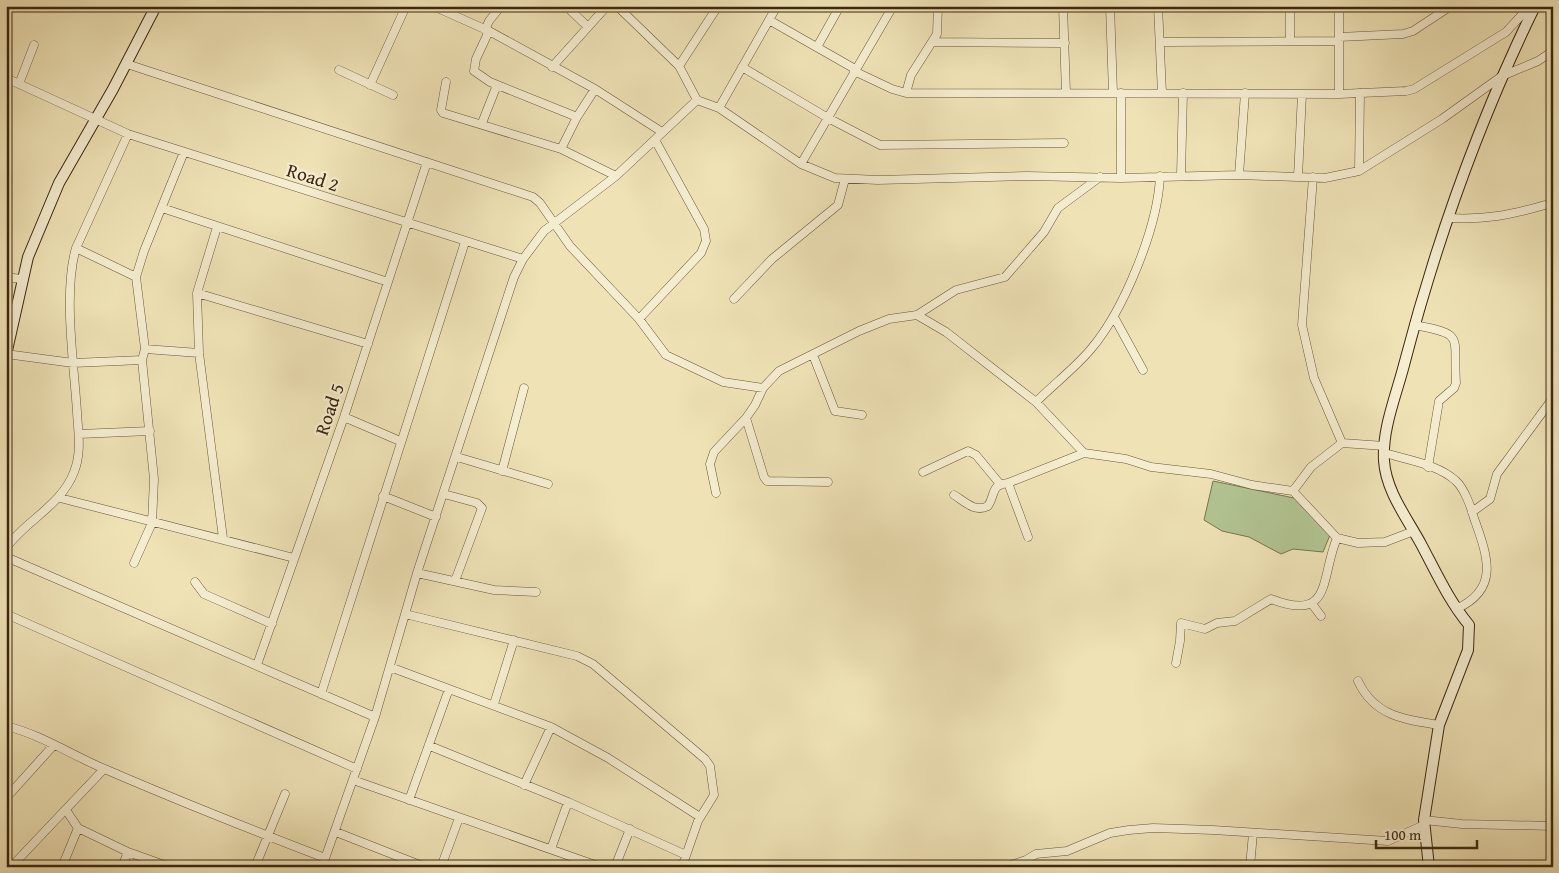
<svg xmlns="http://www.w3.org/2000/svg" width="1559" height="873" font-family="'Gentium Book Plus',serif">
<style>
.green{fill:#b2c593;stroke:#777652}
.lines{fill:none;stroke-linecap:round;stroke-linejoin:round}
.street-casing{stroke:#69573a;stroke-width:9}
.secondary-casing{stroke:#3c2810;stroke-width:12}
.street{stroke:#f5edd0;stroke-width:8}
.secondary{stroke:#f5edd0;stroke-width:10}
.labels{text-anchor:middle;stroke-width:4.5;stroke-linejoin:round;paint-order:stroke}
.street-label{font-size:19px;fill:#3c2810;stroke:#f5edd0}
</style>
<rect width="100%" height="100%" fill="#efe3b6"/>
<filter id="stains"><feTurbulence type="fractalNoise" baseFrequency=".004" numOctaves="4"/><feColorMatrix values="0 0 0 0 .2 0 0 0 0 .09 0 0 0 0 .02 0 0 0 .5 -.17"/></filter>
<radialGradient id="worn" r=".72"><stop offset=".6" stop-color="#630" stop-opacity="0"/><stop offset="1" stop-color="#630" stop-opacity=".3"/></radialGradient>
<path class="green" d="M1213,481l81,17 36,37 -7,17 -30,-3 -12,5 -32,-17 -27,-6 -18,-11z"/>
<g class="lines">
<g class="street-casing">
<path id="street" d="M433,6l56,25 106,58 67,43
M566,6l22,21
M617,6l62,60 18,34
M1063,6l3,87
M1110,6l3,87
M1158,6l4,87
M1339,6v88
M769,20l86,49 -1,2 38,18 14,4 433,1 67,-3 8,-2 92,-57 24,-26
M485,30l4,-9 12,-15
M489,31l-13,28 -2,12 16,11 87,35
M1339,37l64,-3 10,-3 38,-25
M1290,40v-34
M932,42l133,1
M1161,42l178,-1
M817,47l23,-41
M127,64l406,133 7,6 30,43 69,73 27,36 57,27 40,6
M679,66l39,-60
M552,67l55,-61
M742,67l86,51 52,27 184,-2
M339,70l54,25
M6,78l122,56 395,125
M446,82l-5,28 2,3 118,36 55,27
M19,84l15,-39
M370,85l36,-79
M906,93l5,-18 26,-41 1,-28
M719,108l58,-102
M482,123l15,-38
M561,149l16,-32 18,-28
M801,164l92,-158
M1359,171l1,-78
M1181,175l2,-82
M1239,175l6,-82
M1298,177l4,-83
M1313,177l-11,148 12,53 28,65
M1121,178v-85
M162,208l226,74
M1449,218c35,2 62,-3 96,-13
M217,227l-20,66 2,60 24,185
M76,248l60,29
M6,277l15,2
M197,293l171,51
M734,299l38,-40 66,-54 7,-26
M917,315l29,17 90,70 48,51
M1114,317l29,53
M639,319l62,-66 5,-12 -2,-12 -49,-89
M1414,325c52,9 39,11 42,58l-2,5 -15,13 -11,66
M145,349l54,4
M6,354l67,9 69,-3
M813,355l22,56 27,4
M1036,402c18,-18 39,-34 55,-53 33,-39 67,-122 69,-173
M344,417l56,24
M746,418l18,59 3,4 61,1
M79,434l71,-3
M1385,453c22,7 53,11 71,28 8,7 15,26 18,37 13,37 27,71 -18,91
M457,457l91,27
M502,471l22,-83
M923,472l45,-21 8,4 24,29
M1008,483l20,54
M1293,491l18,-24 31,-24 43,3
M716,493l-6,-29 4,-12 32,-34 9,-13 8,-17 16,-17 80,-40 30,-12 28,-4 39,-25 49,-13 39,-45 14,-24 42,-31
M444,494l33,9 5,5 -27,73
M954,495c10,6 21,18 34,11 8,-12 2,-21 20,-23l76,-30 42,6 25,8 60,7 41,11 41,6 44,47 21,5 27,-1 29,-11
M383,496l53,21
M60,498l234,60
M1472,512l18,-13 7,-25 53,-72
M6,548c20,-28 55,-42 68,-76 8,-20 4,-40 3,-60 -3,-47 -14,-120 -1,-164l52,-114
M6,557l369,160
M134,563l18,-40 2,-44 -12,-119 3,-11 -9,-72 8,-26 40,-99
M417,573l77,17 42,2
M195,582l9,12 68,30
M1312,604l9,12
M6,614l351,155
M405,614l172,42 16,8 112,95 5,7 4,29 -16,26 -16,46
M1176,663l4,-22 1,-18 24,6 12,-6 18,-2 36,-22c62,24 49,-21 66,-61
M257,665l87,-248 83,-255
M390,667l161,60 57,31 92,59
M1358,681c16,35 47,39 81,44
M321,694l144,-452
M494,704l20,-64
M6,726c36,9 67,30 101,44 72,31 145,60 218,88
M430,746l138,56 118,53
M353,780l248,87
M524,785l27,-58
M6,798l47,-52
M409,800l40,-111
M66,810l12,18 50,24 42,15
M1424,820l38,4 91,2
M336,832l89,35
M551,849l17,-47
M11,867l93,-98
M62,867l16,-39
M122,867l6,-15
M255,867l30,-73
M322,867l53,-150 42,-144 97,-296 9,-18 21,-28 72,-55 81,-76 22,8 82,56 34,14 43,2 149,-4 94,2 118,-3 86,3 34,-7 83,-52 60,-43 36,-15 15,-10
M441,867l18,-49
M615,867l15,-38
M1005,867l21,-7 10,-6 31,-3 43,-18 19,-3 24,-2 60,2 175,11 36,-16
M1250,867l3,-34"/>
</g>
<g class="secondary-casing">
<path id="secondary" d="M6,355l22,-98 31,-74 54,-94 43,-83
M1429,867l-5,-47 15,-95 29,-75 1,-25c-20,-24 -33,-53 -48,-81 -14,-26 -35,-53 -37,-83 -2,-32 12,-65 20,-96 32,-123 75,-244 131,-359"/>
</g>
<use href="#street" class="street"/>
<use href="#secondary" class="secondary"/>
</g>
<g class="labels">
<g class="street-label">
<text transform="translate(313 177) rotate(18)" y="7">Road 2</text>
<text transform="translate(329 409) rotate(-71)" y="7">Road 5</text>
</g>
</g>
<rect width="1559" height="873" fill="none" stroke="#efe3b6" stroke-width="25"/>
<rect x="8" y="8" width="1544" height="858" fill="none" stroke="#3c2810" stroke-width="2.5"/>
<rect x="12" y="12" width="1534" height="848" fill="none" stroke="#3c2810"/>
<path d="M1376 840v8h101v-8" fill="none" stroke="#3c2810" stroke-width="2.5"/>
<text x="1384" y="840" font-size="15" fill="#3c2810" stroke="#f5edd0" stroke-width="4" paint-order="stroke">100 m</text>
<rect width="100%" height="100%" filter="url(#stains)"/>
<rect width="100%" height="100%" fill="url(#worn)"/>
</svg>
